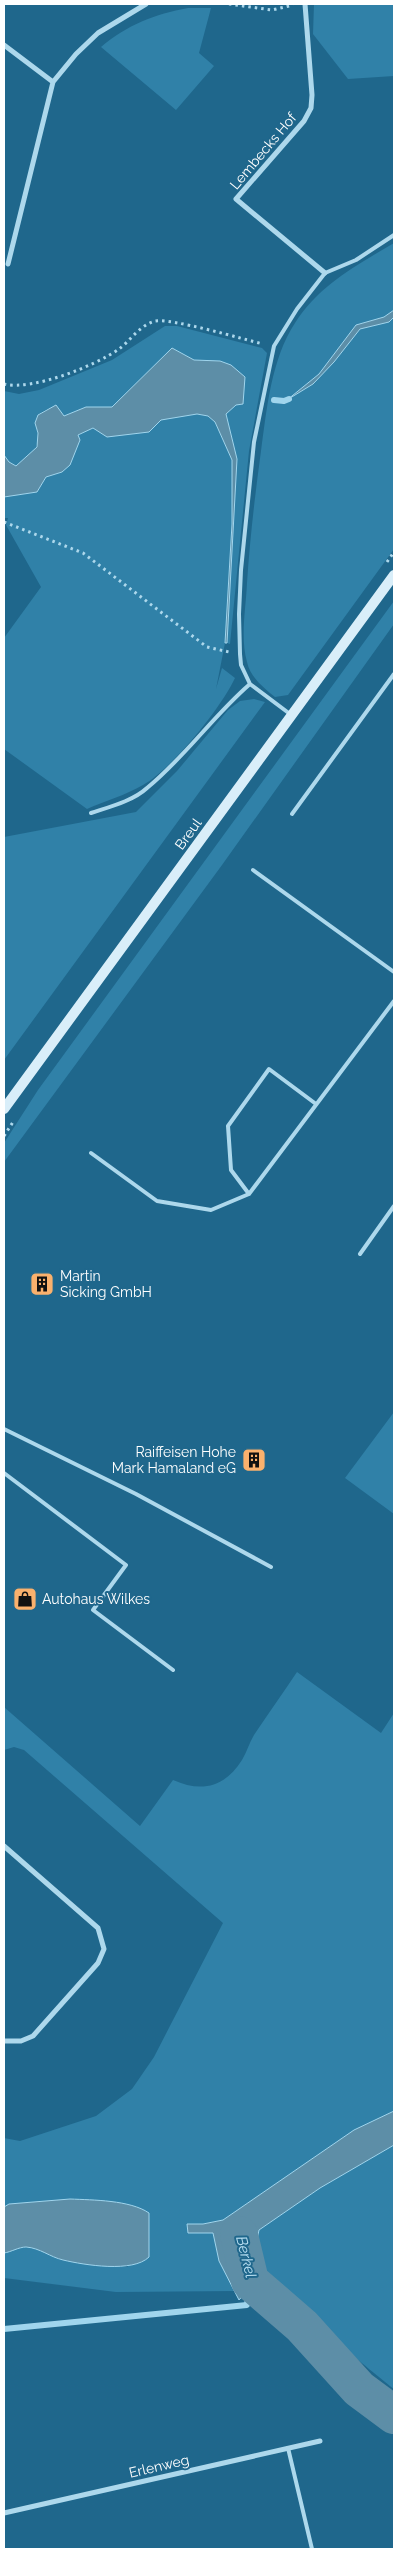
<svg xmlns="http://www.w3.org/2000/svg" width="398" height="2553" font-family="Raleway,sans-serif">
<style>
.green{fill:#3081a8}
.water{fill:#5d8ea7;stroke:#a0d5ed}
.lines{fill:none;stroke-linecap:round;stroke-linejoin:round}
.stream{stroke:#a0d5ed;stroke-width:6}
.river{stroke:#5d8ea7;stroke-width:38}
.path{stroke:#add8ec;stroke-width:3;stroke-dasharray:2.5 4;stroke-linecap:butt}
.lane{stroke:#add8ec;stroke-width:4}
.street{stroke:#add8ec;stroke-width:5}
.secondary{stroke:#d9eef9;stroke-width:10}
.labels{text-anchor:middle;stroke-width:4;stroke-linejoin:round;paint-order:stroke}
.street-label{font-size:14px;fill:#fff;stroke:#1f678c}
.poi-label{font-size:14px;fill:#fff;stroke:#1f678c;text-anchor:start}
.water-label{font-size:15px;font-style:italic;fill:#bce2f4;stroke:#1f678c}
</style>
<rect width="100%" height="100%" fill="#1f678c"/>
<path class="green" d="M314,4h80v72l-46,3 -35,-45z
M188,8h23l-12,45 15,13 -38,44 -75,-63c26,-22 54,-33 87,-39z
M394,243v67l-10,7 -28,8 -37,49 -29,24 23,-14 47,-55 28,-7 6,-5v232l-106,146 -13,2c-11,-9 -25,-20 -28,-35 -7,-25 -1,-54 0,-79 3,-45 8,-88 14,-132 6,-43 10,-91 34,-128 24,-38 62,-58 99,-80z
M165,326h12l85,22 5,5 -18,98 -19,193 -3,-1 10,-184 -12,-39 1,-6 10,-9 -33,-44 -9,-1 -22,-12 -60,59h-26l-22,9 -10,-9c-31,9 -10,20 -18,40 -3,8 -13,14 -20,19l-7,-4 -5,-7v-64l15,3 20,-4 73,-30z
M197,414l11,2 7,6 17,38v64l-7,119 -9,46 6,-21 13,10c-14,30 -63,91 -92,107 -17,10 -38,16 -56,24l-83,-60v-111l37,-51 -35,-62 2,-7h-4v-21l33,-5 9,-15 16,-5c7,-16 13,-50 37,-42z
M394,601v23l-172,241 -218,297v-19l34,-53z
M254,699l11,3 -261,358v-223l132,-25 41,-41 51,-61 12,-9z
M394,1412v102l-49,-36z
M297,1672l84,61 13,-20v398l-40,19 -131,90 -20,4 -15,9h25l6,28 17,30 -120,1 -112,-14v-25l19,-6 14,2 24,11 67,7 -26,-66 -32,-2 -61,5 -5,3v-69l16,3 76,-25 36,-27 22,-32 69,-134 -199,-173 -10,-3 -10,3v-43l136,119 33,-46c29,13 52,7 69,-20 5,-8 7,-17 12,-25 14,-21 29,-42 43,-63z
M394,2145v244c-24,-19 -135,-109 -140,-132 -1,-8 4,-20 5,-27l61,-42z"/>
<path class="water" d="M394,310v7l-5,5 -29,7 -26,33 -21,22 -31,19 1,-3h4l32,-26 37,-49 28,-8z
M172,348l22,12 26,1 11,4 14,12 -2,27 -7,1 -10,9 11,45 -10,184h-2l7,-119v-64l-17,-38 -7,-6 -11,-2 -36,6 -12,12 -42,5 -14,-9 -15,7 2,5 -10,25 -8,7 -16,5 -9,15 -33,5v-42l5,7 7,4 21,-19 1,-14 -3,-10 3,-8 18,-10 8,11 22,-9h26z
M394,2111v34l-74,43 -61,42 -5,26 9,16 -24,28 -20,-39 -6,-28h-25l-1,-9h16l20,-4 131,-90z
M70,2199c23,1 60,1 79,14v44c-16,16 -65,8 -86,3 -13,-3 -23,-12 -37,-13 -7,0 -15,5 -22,6v-46l5,-3z"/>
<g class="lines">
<path class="stream" d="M274,400l10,1 5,-2
M4,2329l243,-24 3,-24"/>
<path class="river" d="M239,2235l11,46 52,45 57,63 35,26"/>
<path class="path" d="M229,4l43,6 21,-5
M4,384c28,7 91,-18 115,-35 11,-8 21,-24 36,-28 16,-3 88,18 108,23
M4,522l79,31 124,94 22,5
M387,562l7,-10
M4,1136l9,-14"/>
<path class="lane" d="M290,714l-40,-30 -9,-19 -1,-11 -1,-40 2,-44 13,-128 20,-96 23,-37 28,-36 31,-13 38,-25
M91,813c18,-6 42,-12 56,-25 38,-31 66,-72 103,-104
M292,814l102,-140
M253,870l141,102
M91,1153l66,48 54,9 38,-16 145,-193
M249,1194l-18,-24 -3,-44 41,-57 47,35
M360,1254l34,-48
M4,1429l132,65 135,73
M4,1473l122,92 -33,45 80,60
M288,2448l24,101"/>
<path class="street" d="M305,4l7,91 -1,13 -7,13 -68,78 89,74
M4,45l49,37
M8,264l45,-182 23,-28 22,-21 48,-29
M4,1846l94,82 6,21 -6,14 -65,73 -12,5h-17
M4,2513l316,-72"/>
<path class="secondary" d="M4,1109l390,-534"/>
</g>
<defs>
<g id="building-square" transform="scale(1.25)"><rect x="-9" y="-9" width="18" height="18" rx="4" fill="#fab16d" stroke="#1f678c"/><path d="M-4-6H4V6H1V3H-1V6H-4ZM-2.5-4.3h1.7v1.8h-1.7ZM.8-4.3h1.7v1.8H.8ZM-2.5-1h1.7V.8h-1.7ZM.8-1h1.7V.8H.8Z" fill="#111"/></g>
<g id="shop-square" transform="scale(1.25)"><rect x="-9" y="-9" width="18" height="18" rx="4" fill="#fab16d" stroke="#1f678c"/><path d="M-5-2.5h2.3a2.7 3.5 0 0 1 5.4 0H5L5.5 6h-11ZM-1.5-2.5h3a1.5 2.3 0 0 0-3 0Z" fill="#111"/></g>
</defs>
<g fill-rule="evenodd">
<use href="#building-square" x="42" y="1284"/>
<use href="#building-square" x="254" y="1460"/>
<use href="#shop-square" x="25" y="1599"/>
</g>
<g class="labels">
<g class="street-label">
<text transform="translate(263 151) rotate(-50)" y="5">Lembecks Hof</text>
<text transform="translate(188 834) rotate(-54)" y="5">Breul</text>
<text transform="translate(159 2466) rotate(-13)" y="5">Erlenweg</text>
</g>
<g class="poi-label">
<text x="60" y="1281">Martin<tspan x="60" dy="16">Sicking GmbH</tspan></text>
<text x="236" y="1457" text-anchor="end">Raiffeisen Hohe<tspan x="236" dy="16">Mark Hamaland eG</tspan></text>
<text x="42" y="1604">Autohaus Wilkes</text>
</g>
<g class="water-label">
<text transform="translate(246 2257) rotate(76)" y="5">Berkel</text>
</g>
</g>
<rect width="398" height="2553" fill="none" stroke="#ffffff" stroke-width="10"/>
</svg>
